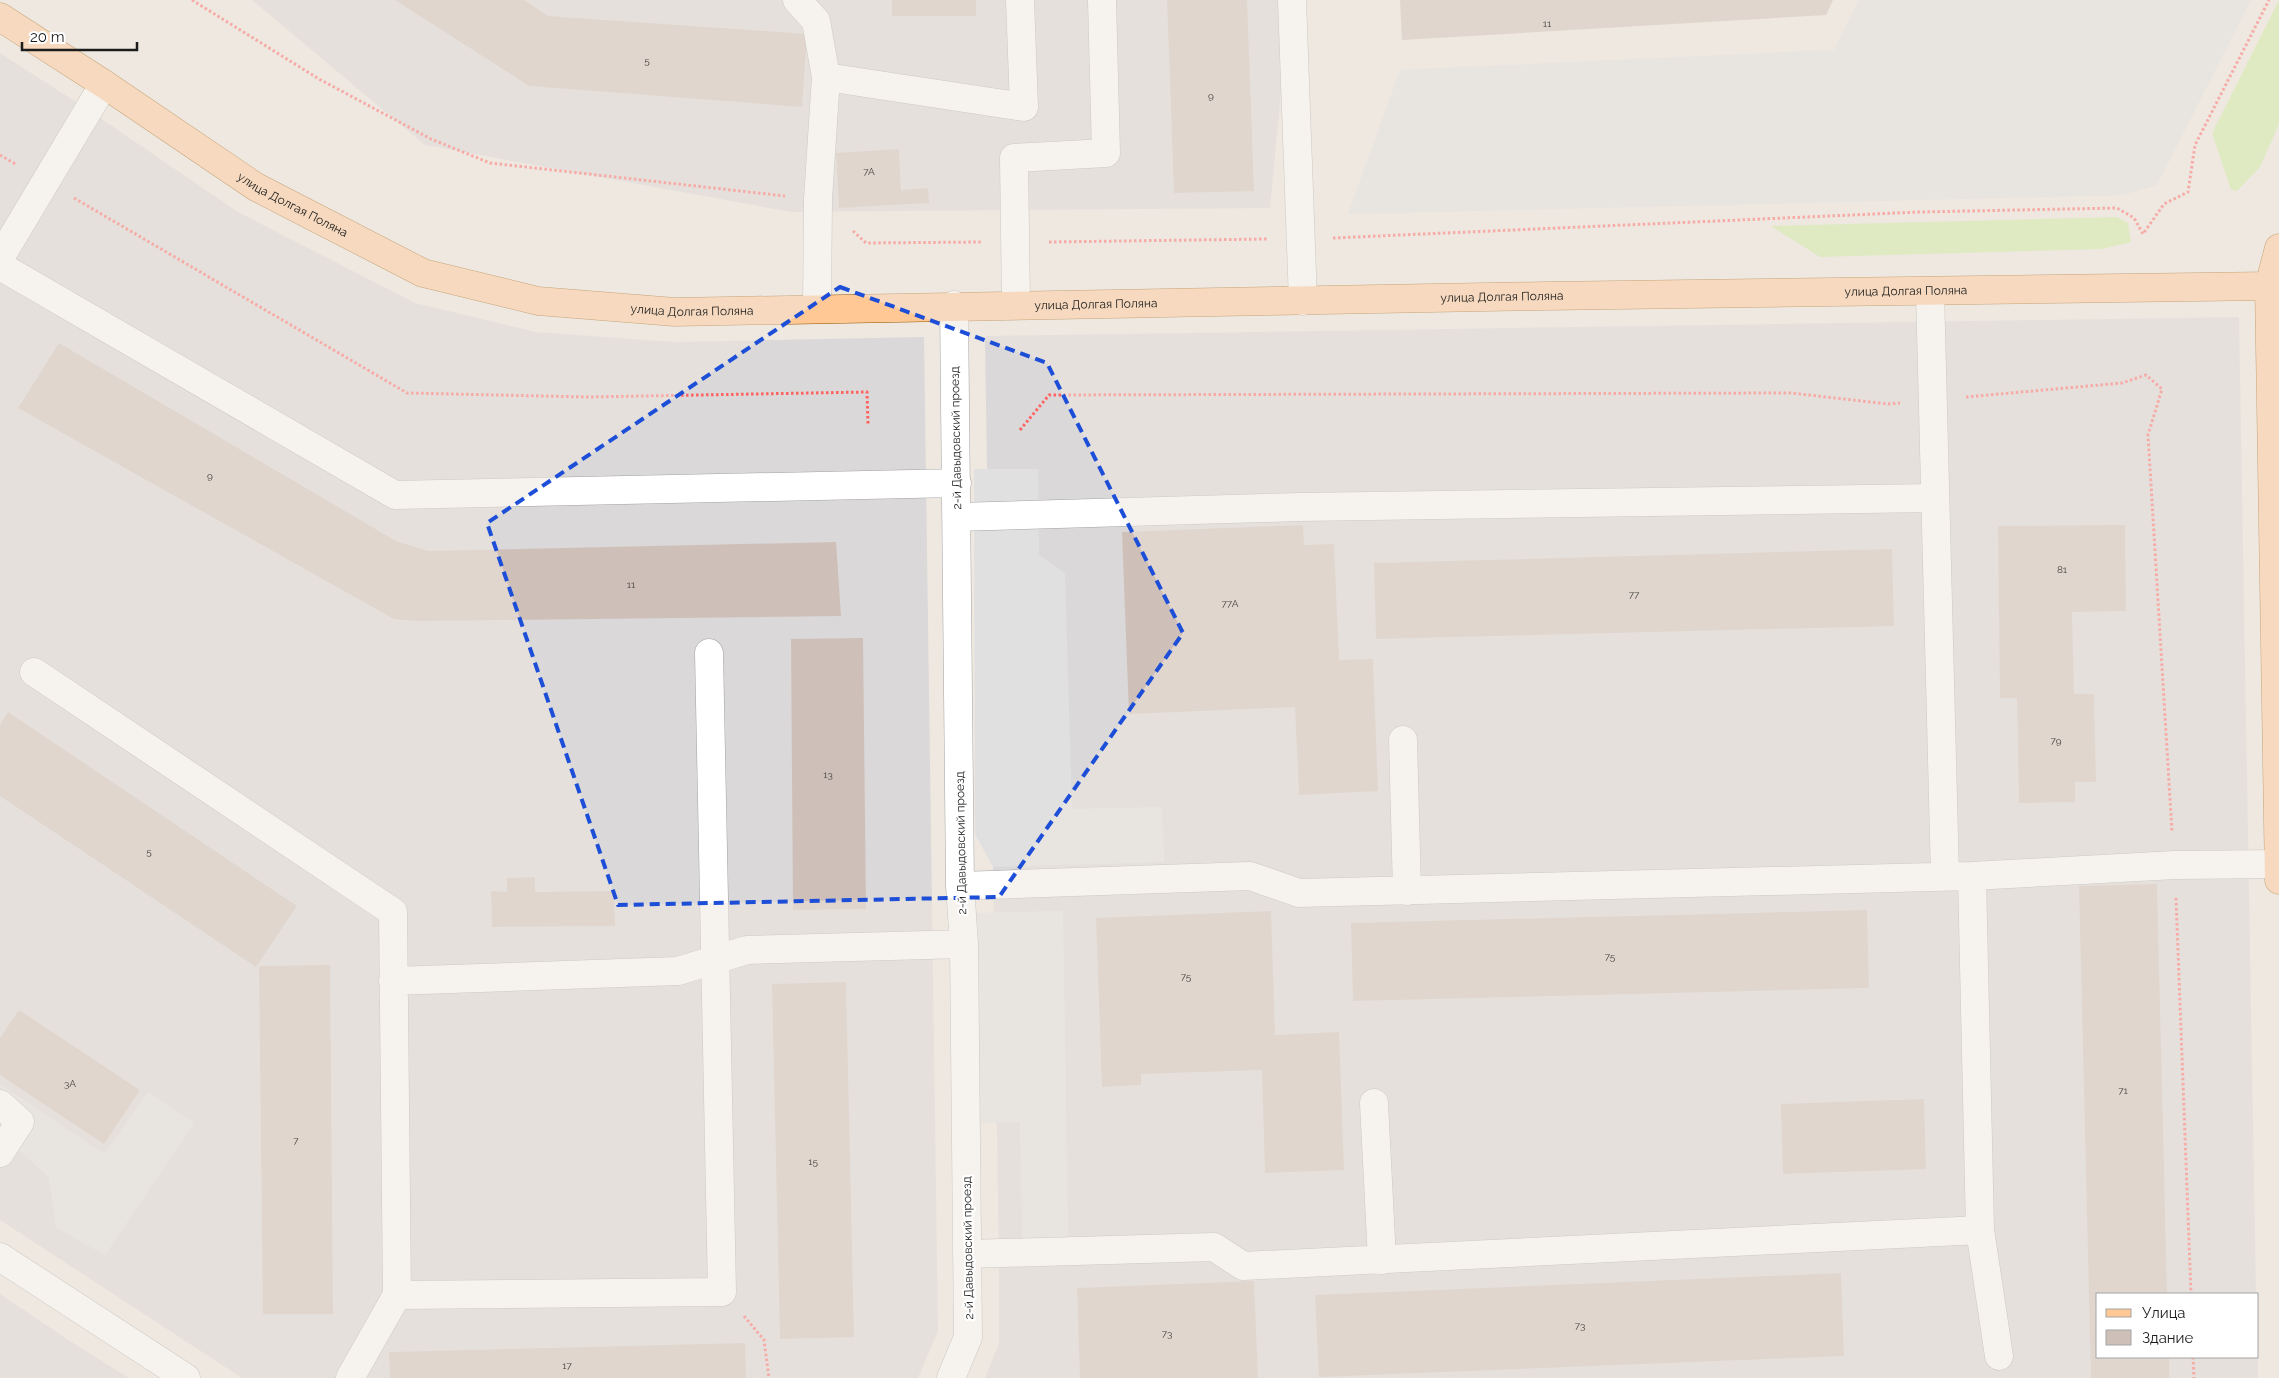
<svg xmlns="http://www.w3.org/2000/svg" width="2279" height="1378" font-family="Raleway,sans-serif">
<style>
.residential{fill:#dad8d8}
.grass{fill:#cdeda1}
.parking{fill:#e0e0e0}
.building{fill:#cec0b9}
.lines{fill:none;stroke-linecap:round;stroke-linejoin:round}
.minor-casing{stroke:#a3a3a3;stroke-width:29}
.major-casing{stroke:#935600;stroke-width:29}
.path{stroke:#ff6360;stroke-width:3;stroke-dasharray:2.5 2.5;stroke-linecap:butt}
.minor{stroke:#fff;stroke-width:28}
.major{stroke:#ffc894;stroke-width:28}
.marked{fill:none;stroke:#1d4ed8;stroke-width:4;stroke-dasharray:10 6;stroke-linejoin:round}
.labels{text-anchor:middle;stroke-width:4.5;stroke-linejoin:round;paint-order:stroke}
.number-label{font-size:10px;fill:#484543}
.street-label{font-size:12px;fill:#1c1c1c;stroke:#fff}
</style>
<rect width="100%" height="100%" fill="#eee8e0"/>
<path class="residential" d="M252,0h1038l-20,208 -479,4 -366,-67z
M0,53l87,56 151,103 177,91 121,29 139,10 249,-5 14,994 -20,47h-676l-242,-158z
M2239,317l17,977h-158v63h160v21h-1273l14,-35v-74l-14,-933z
M0,1294l70,47 59,37h-129z"/>
<path class="grass" d="M2279,0v124l-19,43 -23,24 -6,-1 -19,-57z
M2117,217l11,6 3,19 -29,7 -282,8 -49,-31z"/>
<path class="parking" d="M1859,0h392l-94,185 -34,10 -775,19 52,-144 434,-20z
M974,469h64l1,86 26,18 7,236 90,-2 2,55 -171,5 -18,-33z
M1063,911l5,327 -46,1 -2,-117 -42,1 -4,-210z
M0,1084l104,70 44,-62 46,31 -89,132 -49,-27 -7,-51 -49,-43z"/>
<path class="building" d="M395,0h129l24,16 259,18 -5,73 -273,-21z
M892,0h84v16h-84z
M1167,0h80l7,191 -80,2z
M1400,0h433l-7,15 -424,25z
M899,149l2,41 27,-2 1,15 -90,5 -3,-55z
M59,343l337,198 32,10 408,-9 5,74 -423,5 -24,-2 -376,-211z
M1303,525l1,20 30,-1 5,116 34,-1 5,132 -79,4 -4,-88 -166,7 -7,-182z
M2125,525l1,86 -54,1 2,82h20l2,88h-21v20l-56,1 -2,-105h-17l-2,-172z
M1892,549l2,77 -518,13 -2,-76z
M863,638l3,271 -73,1 -2,-271z
M8,712l289,194 -41,61 -256,-171v-71z
M535,877v15l79,-1 1,35 -123,1 -1,-36 16,1v-14z
M2157,884l10,410h-69v63h71v21h-78l-12,-492z
M1867,910l2,78 -516,13 -2,-78z
M1271,911l4,124 64,-3 5,138 -79,3 -3,-103 -121,4v11l-39,2 -6,-169z
M330,965l3,349h-70l-4,-348z
M846,982l8,355 -74,2 -8,-355z
M19,1010l121,80 -36,54 -104,-69v-37z
M1924,1099l2,70 -143,5 -2,-70z
M1841,1273l3,83 -525,21 -4,-82z
M1254,1281l4,97h-178l-3,-90z
M745,1343l1,35h-356l-1,-26z"/>
<g class="lines">
<g class="minor-casing">
<path id="minor" d="M797,0l19,21 10,56 -8,122 -1,110
M1292,0l11,301
M826,77l198,30 -4,-107
M0,258l104,-174
M0,266l395,229 562,-12
M1930,291l15,585
M1016,305l-2,-147 92,-5 -4,-153
M957,517l343,-10 634,-9
M34,672l359,240 4,383
M1403,740l4,151
M1972,876l8,354 19,126
M960,886l290,-10 49,17 673,-17 203,-11 104,-1
M393,981l285,-10 69,-21 217,-6
M1374,1103l8,157
M0,1104l20,18 -20,31
M968,1254l246,-7 29,19 737,-36
M0,1257l186,121
M350,1378l47,-83 325,-3 -13,-639
M951,1378l17,-41 -4,-393 -4,-58 -6,-581"/>
</g>
<g class="major-casing">
<g id="major">
<path id="s1" d="M0,17l104,67 152,103 167,86 115,28 137,11 870,-16 724,-10"/>
<path d="M2279,248l-10,38 10,594"/>
</g>
</g>
<path class="path" d="M192,0l127,79 112,60 59,24 295,33
M0,155l17,10
M74,198l333,195 180,4 280,-5 1,32
M853,231l13,12 116,-1
M1333,238l586,-26 198,-4 17,10 9,16 21,-30 24,-12 7,-47 74,-145
M1049,242l218,-3
M1966,397l156,-14 24,-8 16,14 -14,46 24,397
M1020,430l29,-35 742,-2 97,11 12,-1
M2176,898l15,396
M744,1316l20,24 5,38
M2193,1357l1,21"/>
<use href="#minor" class="minor"/>
<use href="#major" class="major"/>
</g>
<path d="M0 0H2279V1378H0ZM840,287l207,76 136,270 -184,264 -381,8 -131,-382z" fill="#eee8e0" fill-opacity=".55" fill-rule="evenodd"/>
<path class="marked" d="M840,287l207,76 136,270 -184,264 -381,8 -131,-382z"/>
<g class="labels">
<g class="number-label">
<text x="1547" y="27">11</text>
<text x="647" y="64">5</text>
<text x="1211" y="99">9</text>
<text x="869" y="175">7А</text>
<text x="210" y="479">9</text>
<text x="2062" y="573">81</text>
<text x="631" y="588">11</text>
<text x="1634" y="598">77</text>
<text x="1230" y="607">77А</text>
<text x="2056" y="744">79</text>
<text x="828" y="778">13</text>
<text x="149" y="855">5</text>
<text x="1610" y="960">75</text>
<text x="1186" y="980">75</text>
<text x="70" y="1087">3А</text>
<text x="2123" y="1094">71</text>
<text x="296" y="1144">7</text>
<text x="813" y="1165">15</text>
<text x="1580" y="1329">73</text>
<text x="1167" y="1337">73</text>
<text x="567" y="1369">17</text>
</g>
<g class="street-label">
<text dy="4" stroke="none"><textPath href="#s1" startOffset="348">улица Долгая Поляна</textPath></text>
<text dy="4" stroke="none"><textPath href="#s1" startOffset="1982">улица Долгая Поляна</textPath></text>
<text dy="4" stroke="none"><textPath href="#s1" startOffset="1578">улица Долгая Поляна</textPath></text>
<text dy="4" stroke="none"><textPath href="#s1" startOffset="1172">улица Долгая Поляна</textPath></text>
<text dy="4" stroke="none"><textPath href="#s1" startOffset="768">улица Долгая Поляна</textPath></text>
<text transform="translate(956 438) rotate(-91)" y="4">2-й Давыдовский проезд</text>
<text transform="translate(961 843) rotate(-91)" y="4">2-й Давыдовский проезд</text>
<text transform="translate(968 1248) rotate(-91)" y="4">2-й Давыдовский проезд</text>
</g>
</g>
<rect x="2096" y="1293" width="162" height="65" fill="#ffffff" stroke="#a4a4a4"/>
<rect x="2106" y="1309" width="25" height="8" fill="#ffc894" stroke="#a4a4a4"/>
<text x="2142" y="1318" font-size="15" fill="#1c1c1c">Улица</text>
<rect x="2106" y="1330" width="25" height="15" fill="#cec0b9" stroke="#a4a4a4"/>
<text x="2142" y="1343" font-size="15" fill="#1c1c1c">Здание</text>
<path d="M22 42v8h115v-8" fill="none" stroke="#1c1c1c" stroke-width="2.5"/>
<text x="30" y="42" font-size="15" fill="#1c1c1c" stroke="#ffffff" stroke-width="4" paint-order="stroke">20 m</text>
</svg>
